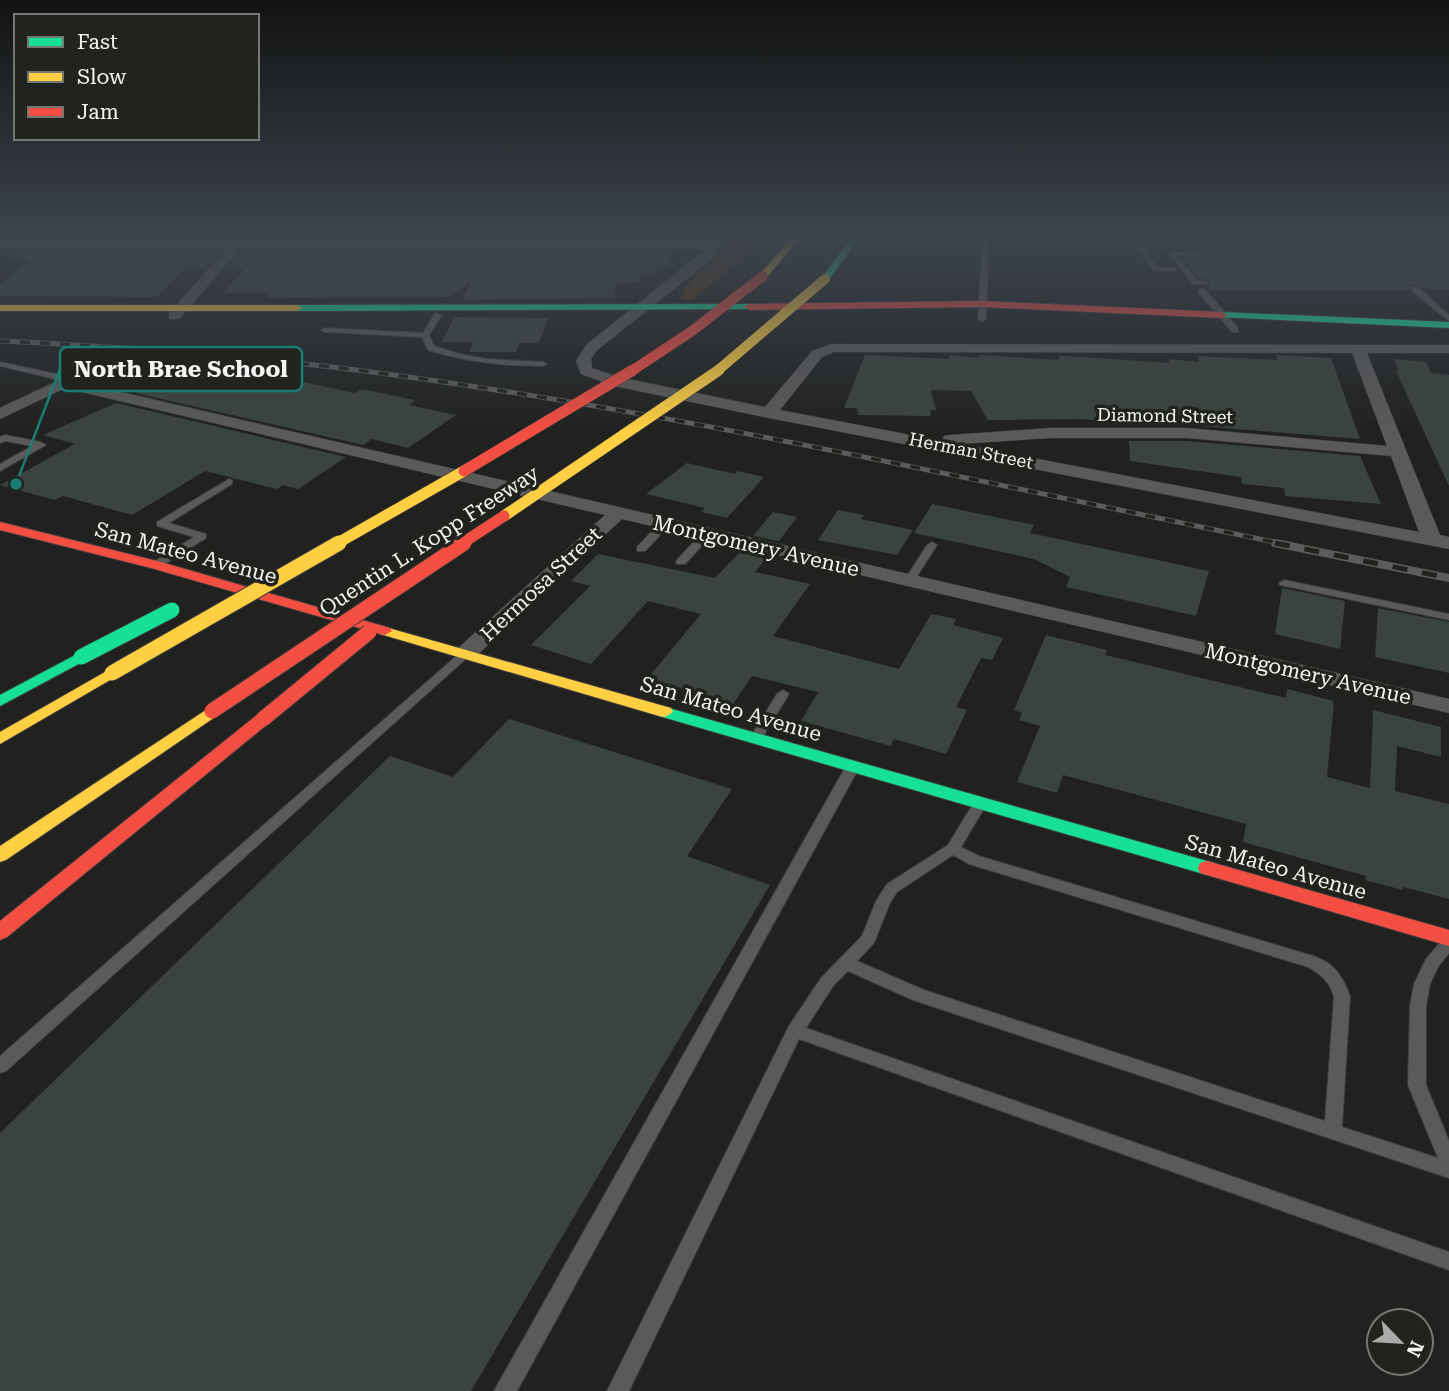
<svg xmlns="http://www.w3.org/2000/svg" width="1449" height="1391" font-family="'Roboto Serif',serif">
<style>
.green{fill:#51330f}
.building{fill:#3a433d}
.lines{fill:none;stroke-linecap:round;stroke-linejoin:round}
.lane-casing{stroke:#3d3d3c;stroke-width:2}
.street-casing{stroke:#3d3d3c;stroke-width:1}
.fast-casing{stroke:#3d3d3c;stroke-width:2}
.slow-casing{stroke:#3d3d3c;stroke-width:2}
.jam-casing{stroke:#3d3d3c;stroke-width:2}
.lane{fill:#5a5a59;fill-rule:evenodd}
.street{fill:#5a5a59;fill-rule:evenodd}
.fast{fill:#16e098;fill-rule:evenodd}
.slow{fill:#ffcf43;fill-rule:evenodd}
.jam{fill:#f24e42;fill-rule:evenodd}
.rail-far1-casing{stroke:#5c5d5b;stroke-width:5}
.rail-casing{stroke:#5c5d5b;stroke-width:8}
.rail-far1{stroke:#21231f;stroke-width:3.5;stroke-dasharray:10;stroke-linecap:butt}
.rail{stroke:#21231f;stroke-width:5;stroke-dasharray:15;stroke-linecap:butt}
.fast-bridge-casing{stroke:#3d3d3c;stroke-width:17;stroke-linecap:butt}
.slow-bridge-far2-casing{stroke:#3d3d3c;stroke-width:10;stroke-linecap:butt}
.slow-bridge-far1-casing{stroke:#3d3d3c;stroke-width:12;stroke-linecap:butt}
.slow-bridge-casing{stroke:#3d3d3c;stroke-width:17;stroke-linecap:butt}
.jam-bridge-far2-casing{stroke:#3d3d3c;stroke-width:10;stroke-linecap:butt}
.jam-bridge-far1-casing{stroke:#3d3d3c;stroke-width:12;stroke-linecap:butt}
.jam-bridge-casing{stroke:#3d3d3c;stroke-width:17;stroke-linecap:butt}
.fast-bridge{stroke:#16e098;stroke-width:15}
.slow-bridge-far2{stroke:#ffcf43;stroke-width:10}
.slow-bridge-far1{stroke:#ffcf43;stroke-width:11}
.slow-bridge{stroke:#ffcf43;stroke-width:15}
.jam-bridge-far2{stroke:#f24e42;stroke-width:10}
.jam-bridge-far1{stroke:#f24e42;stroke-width:11}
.jam-bridge{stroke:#f24e42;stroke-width:15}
.labels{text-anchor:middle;stroke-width:7;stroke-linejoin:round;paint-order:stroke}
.far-street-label{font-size:18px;fill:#f4f5f2;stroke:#21231f}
.street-label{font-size:21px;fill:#f4f5f2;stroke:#21231f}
.leader{fill:none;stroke:#1a7c75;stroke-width:2.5}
.callout-dot{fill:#1a7c75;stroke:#21231f;stroke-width:2.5}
.callout{fill:#21231f;stroke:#1a7c75;stroke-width:2.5}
.callout-label{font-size:23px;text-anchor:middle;font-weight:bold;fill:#f4f5f2}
</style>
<rect width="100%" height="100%" fill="#212220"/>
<path class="green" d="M734,235h26l-36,38 -33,28 -10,-3c3,-21 47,-39 53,-63z"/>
<path class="building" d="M41,235h195l-197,2z
M251,235h417v3l-417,-1z
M1161,235h288v54h-24l-13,-5 -3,6 -199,1 -4,-4 3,-1v-6l-11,-2 -15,-20h19l3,-7 -35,-2z
M21,250h201l-16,18h-22l-27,29 -157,-1v-12l31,-24h-23z
M242,250l427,1v14l-6,1v4h-7v3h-16l-1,9 -23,2 -2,14 -152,2 10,-20 -24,17 -182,1 1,-5h-44l22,-25h-18z
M454,317l94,1 -9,25h-20l-3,9h-47l4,-10h-31z
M865,355l84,4 1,-4 27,3 3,-3 79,5 1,-4 23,1 86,6v-4l30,3 -1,-6 79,4 -1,-5 55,3 29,81 -173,-14h-59l-44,-6 -96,1 -17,-29 -40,-1 5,20h-6l1,6 -73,-1 -1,-7h-13z
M1394,359l32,3 5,11 18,2v111l-53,-115h3z
M186,374l40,9 16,-8 53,8 4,-2 56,12 7,-4 53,11 -6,5 47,10 -48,33 -36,-9 -9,6 -227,-52 33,-17 9,2z
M116,403l230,54 -48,32 -15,-4 -6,4 -72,-18 -73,44 -69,-19 -8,4 -55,-15 75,-41 -32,-9z
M1129,441h58l173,15 21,48 -96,-8 -1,-8 -42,-4 -1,-7 -111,-16z
M687,463l48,11 2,-3 27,6 -37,41 -26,-6 4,-4 -59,-14z
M932,504l102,21 -4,8 179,38 -13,45 -130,-29 4,-10 -36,-18 -120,-26z
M838,510l26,5 -3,4 52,11 -16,25 -79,-15z
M773,512l24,5 -18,24 -26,-5z
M742,550l26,6 -13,16 55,12 -37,52 126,33 32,-55 25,5 -3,6 50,13 -11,22 -11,-2 -25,49 11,3 -21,44 -52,-15 -3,7 -90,-25 17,-29 -66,-16 -19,28 -85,-26 53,-64 -53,-13 -57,63 -60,-19 59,-59 -19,-5 27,-27 117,24z
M1282,588l63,13 -5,48 -65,-15z
M1378,608l71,14v51l-74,-16z
M1046,635l61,15 -2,5 181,43 1,-9 47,12 -7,76 43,11 3,-78 68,17v30l-44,-11 -2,45 54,13v95l-46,-12v3l-38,-10 1,-4 -123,-34 3,-18 -183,-49 -6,18 -40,-11 23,-56 -21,-6 3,-7 -8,-3z
M509,719l223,70 -45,67 83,29 -299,506h-471v-258l390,-377 63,21z"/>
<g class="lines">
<g class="lane-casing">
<path id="lane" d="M983,235h6l-3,84 -4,2 -4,-2z
M1002,235h15l-3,2z
M1129,235h6l22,33h17l2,1v2h-22z
M1151,235h7l10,13 -1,1h-4z
M1170,252l33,1v2l-2,1 -24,-1 20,26 10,1v2h-14l-23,-30z
M1412,287h6l31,28v6l-37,-30z
M1199,289h6l33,39v4h-6l-33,-39z
M435,313l7,2 -13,20 5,11 26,8 27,5 56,3 4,2 -4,2c-40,0 -77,-4 -115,-16l-6,-13 -97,-5 -4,-2 4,-2 98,5z
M0,362l66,14 1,7 -4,2h-3l-1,-5 -59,-14z
M5,435l36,7 5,3 -46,26v-7l32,-18 -26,-5 -6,2v-6z
M229,479l3,1v4l-63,39 37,11v4l-46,29h-8l-1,-2 1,-2 42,-26 -37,-11v-4z
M664,522l5,3 -1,2 -23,24h-8v-4l23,-24z
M706,532l4,1v4l-25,27h-8l-1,-2 1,-2 25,-27z
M932,542l5,3 -23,36 -5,3 -4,-1 -1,-2 23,-36z
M1284,580l165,34v6l-169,-35 -1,-2z
M465,650l6,4 -2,2 -463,415 -6,2v-17l461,-404z
M783,690l6,4 -27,44 -1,3h-10l-1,-3 27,-44z
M853,762l7,4 -343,625h-23l352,-625z
M981,797l5,2 2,3 -27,45 18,9 334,100c20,6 31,21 37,41l-8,130 96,31 -30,-73 2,-79 4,-22 12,-25 18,-21 5,-2v17l-11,14 -8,17 -4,22v79l23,56v37l-536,-178 -65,-29 -15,15 -27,42 643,224v18l-650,-231 -170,352h-22l182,-365 32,-48 41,-42 14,-35 11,-17 61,-39 28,-46zM953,855l16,9 339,103c13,7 22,15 26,30l-9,124 -401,-131 -67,-29 17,-18 16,-40 7,-11z"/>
</g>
<g class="street-casing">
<path id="street" d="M239,235h10l-1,5 463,1 4,-6h12l-15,24 -116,92 -5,8 1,9 26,9 147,30 47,-56 20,-7 617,1v8h-82l73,182 9,2v12l-680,-131 -155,-32 -33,-12 -5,-13 10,-16 120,-96 -465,-2 -62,72h-10v-6l59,-66h-228v-8l235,1zM834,352l518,1 35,93 -200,-18h-137l-100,7 -6,1 -2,5 -162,-31 42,-53zM1050,438h137l204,18 28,76 -459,-88z
M102,360l5,1v6l-29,15 1371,317v14l-827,-194 -149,140h-16l-3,-5 3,-5 148,-134 -540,-127 -65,31v-11z"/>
</g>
<g class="fast-casing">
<path id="fast" d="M853,235h8l-33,46h-6l-1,-2z
M749,304l5,3 -2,2 -455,2 -5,-3 5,-3z
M1222,312l227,10v6l-230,-11v-4z
M81,652l5,2 3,3 -3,3 -86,46v-11z
M665,707l542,154 7,2 2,5 -2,5 -7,2 -548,-159 -2,-4z"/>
</g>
<g class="slow-casing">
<path id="slow" d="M794,235h9l-37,43h-6v-4z
M0,305h297l5,3 -5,3h-297z
M385,627l286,81 2,4 -8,5 -6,-1 -279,-82 -2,-3z
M112,668l5,2 3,3 -3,3 -117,68v-12z
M212,706l6,1 2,4 -2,4 -212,145 -6,2v-16z"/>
</g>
<g class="jam-casing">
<path id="jam" d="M982,301l240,11 5,3 -5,3 -240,-11 -233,3 -5,-3 5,-3z
M0,522l161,40 229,66 2,3 -7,4 -5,-1 -229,-66 -151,-38z
M263,714l6,1 2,4 -2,4 -262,214 -7,3v-19l257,-206z
M1207,861l242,69v16l-249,-73 -2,-5 2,-5z"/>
</g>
<use href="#lane" class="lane"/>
<use href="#street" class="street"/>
<use href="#fast" class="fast"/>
<use href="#slow" class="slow"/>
<use href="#jam" class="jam"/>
<g class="rail-far1-casing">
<path id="rail-far1" d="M0,341c111,5 222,13 332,26 320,39 637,113 952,177"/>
</g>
<g class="rail-casing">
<path id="rail" d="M1275,543l174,35"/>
</g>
<use href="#rail-far1" class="rail-far1"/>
<use href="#rail" class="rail"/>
<g class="fast-bridge-casing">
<path id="fast-bridge" d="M81,657l91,-47"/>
</g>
<g class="slow-bridge-far2-casing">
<path id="slow-bridge-far2" d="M716,372l109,-93"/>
</g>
<g class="slow-bridge-far1-casing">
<path id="slow-bridge-far1" d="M504,516l215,-146
M336,544l128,-73"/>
</g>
<g class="slow-bridge-casing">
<path id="slow-bridge" d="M112,673l227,-130"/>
</g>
<g class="jam-bridge-far2-casing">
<path id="jam-bridge-far2" d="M630,372l62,-41 71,-55"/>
</g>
<g class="jam-bridge-far1-casing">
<path id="jam-bridge-far1" d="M464,471l169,-101
M461,544l43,-28"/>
</g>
<g class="jam-bridge-casing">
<path id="jam-bridge" d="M212,711l252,-168
M263,719l106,-87"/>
</g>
<use href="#fast-bridge" class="fast-bridge"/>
<use href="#slow-bridge-far2" class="slow-bridge-far2"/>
<use href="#slow-bridge-far1" class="slow-bridge-far1"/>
<use href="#slow-bridge" class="slow-bridge"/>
<use href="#jam-bridge-far2" class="jam-bridge-far2"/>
<use href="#jam-bridge-far1" class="jam-bridge-far1"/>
<use href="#jam-bridge" class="jam-bridge"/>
</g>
<linearGradient id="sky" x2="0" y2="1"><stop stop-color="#121312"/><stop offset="0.55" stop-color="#3d444e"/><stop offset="1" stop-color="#3d444e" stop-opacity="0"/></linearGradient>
<rect width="1449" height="430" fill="url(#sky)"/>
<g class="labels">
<g class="far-street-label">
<text transform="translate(1165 416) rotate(1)" y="6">Diamond Street</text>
<text transform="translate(971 451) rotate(11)" y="6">Herman Street</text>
</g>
<g class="street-label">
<text transform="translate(429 541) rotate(-33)" y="7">Quentin L. Kopp Freeway</text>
<text transform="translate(756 546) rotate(13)" y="7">Montgomery Avenue</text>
<text transform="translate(186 553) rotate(15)" y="7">San Mateo Avenue</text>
<text transform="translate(541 584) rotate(-43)" y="7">Hermosa Street</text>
<text transform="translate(1308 674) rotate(13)" y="7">Montgomery Avenue</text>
<text transform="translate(731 709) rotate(16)" y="7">San Mateo Avenue</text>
<text transform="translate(1276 867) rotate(16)" y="7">San Mateo Avenue</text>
</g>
</g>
<path class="leader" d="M16 484L60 369"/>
<circle class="callout-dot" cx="16" cy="484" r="7"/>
<rect class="callout" x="60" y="347" width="242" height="44" rx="7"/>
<g class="callout-label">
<text x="181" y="377">North Brae School</text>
</g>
<rect x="14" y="14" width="245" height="126" fill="#21231f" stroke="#757773" stroke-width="2"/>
<rect x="28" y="37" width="35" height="10" fill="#16e098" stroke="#757773" stroke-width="2"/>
<text x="77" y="49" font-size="21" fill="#f4f5f2">Fast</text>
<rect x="28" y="72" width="35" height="10" fill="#ffcf43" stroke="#757773" stroke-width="2"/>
<text x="77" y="84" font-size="21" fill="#f4f5f2">Slow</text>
<rect x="28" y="107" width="35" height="10" fill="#f24e42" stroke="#757773" stroke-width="2"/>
<text x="77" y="119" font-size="21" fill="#f4f5f2">Jam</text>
<g transform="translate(1400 1342) rotate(115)"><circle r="33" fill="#21231f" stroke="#757773" stroke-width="2"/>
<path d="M0-5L12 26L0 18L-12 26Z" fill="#aaaba8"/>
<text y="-10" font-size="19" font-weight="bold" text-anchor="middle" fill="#f4f5f2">N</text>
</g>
</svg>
